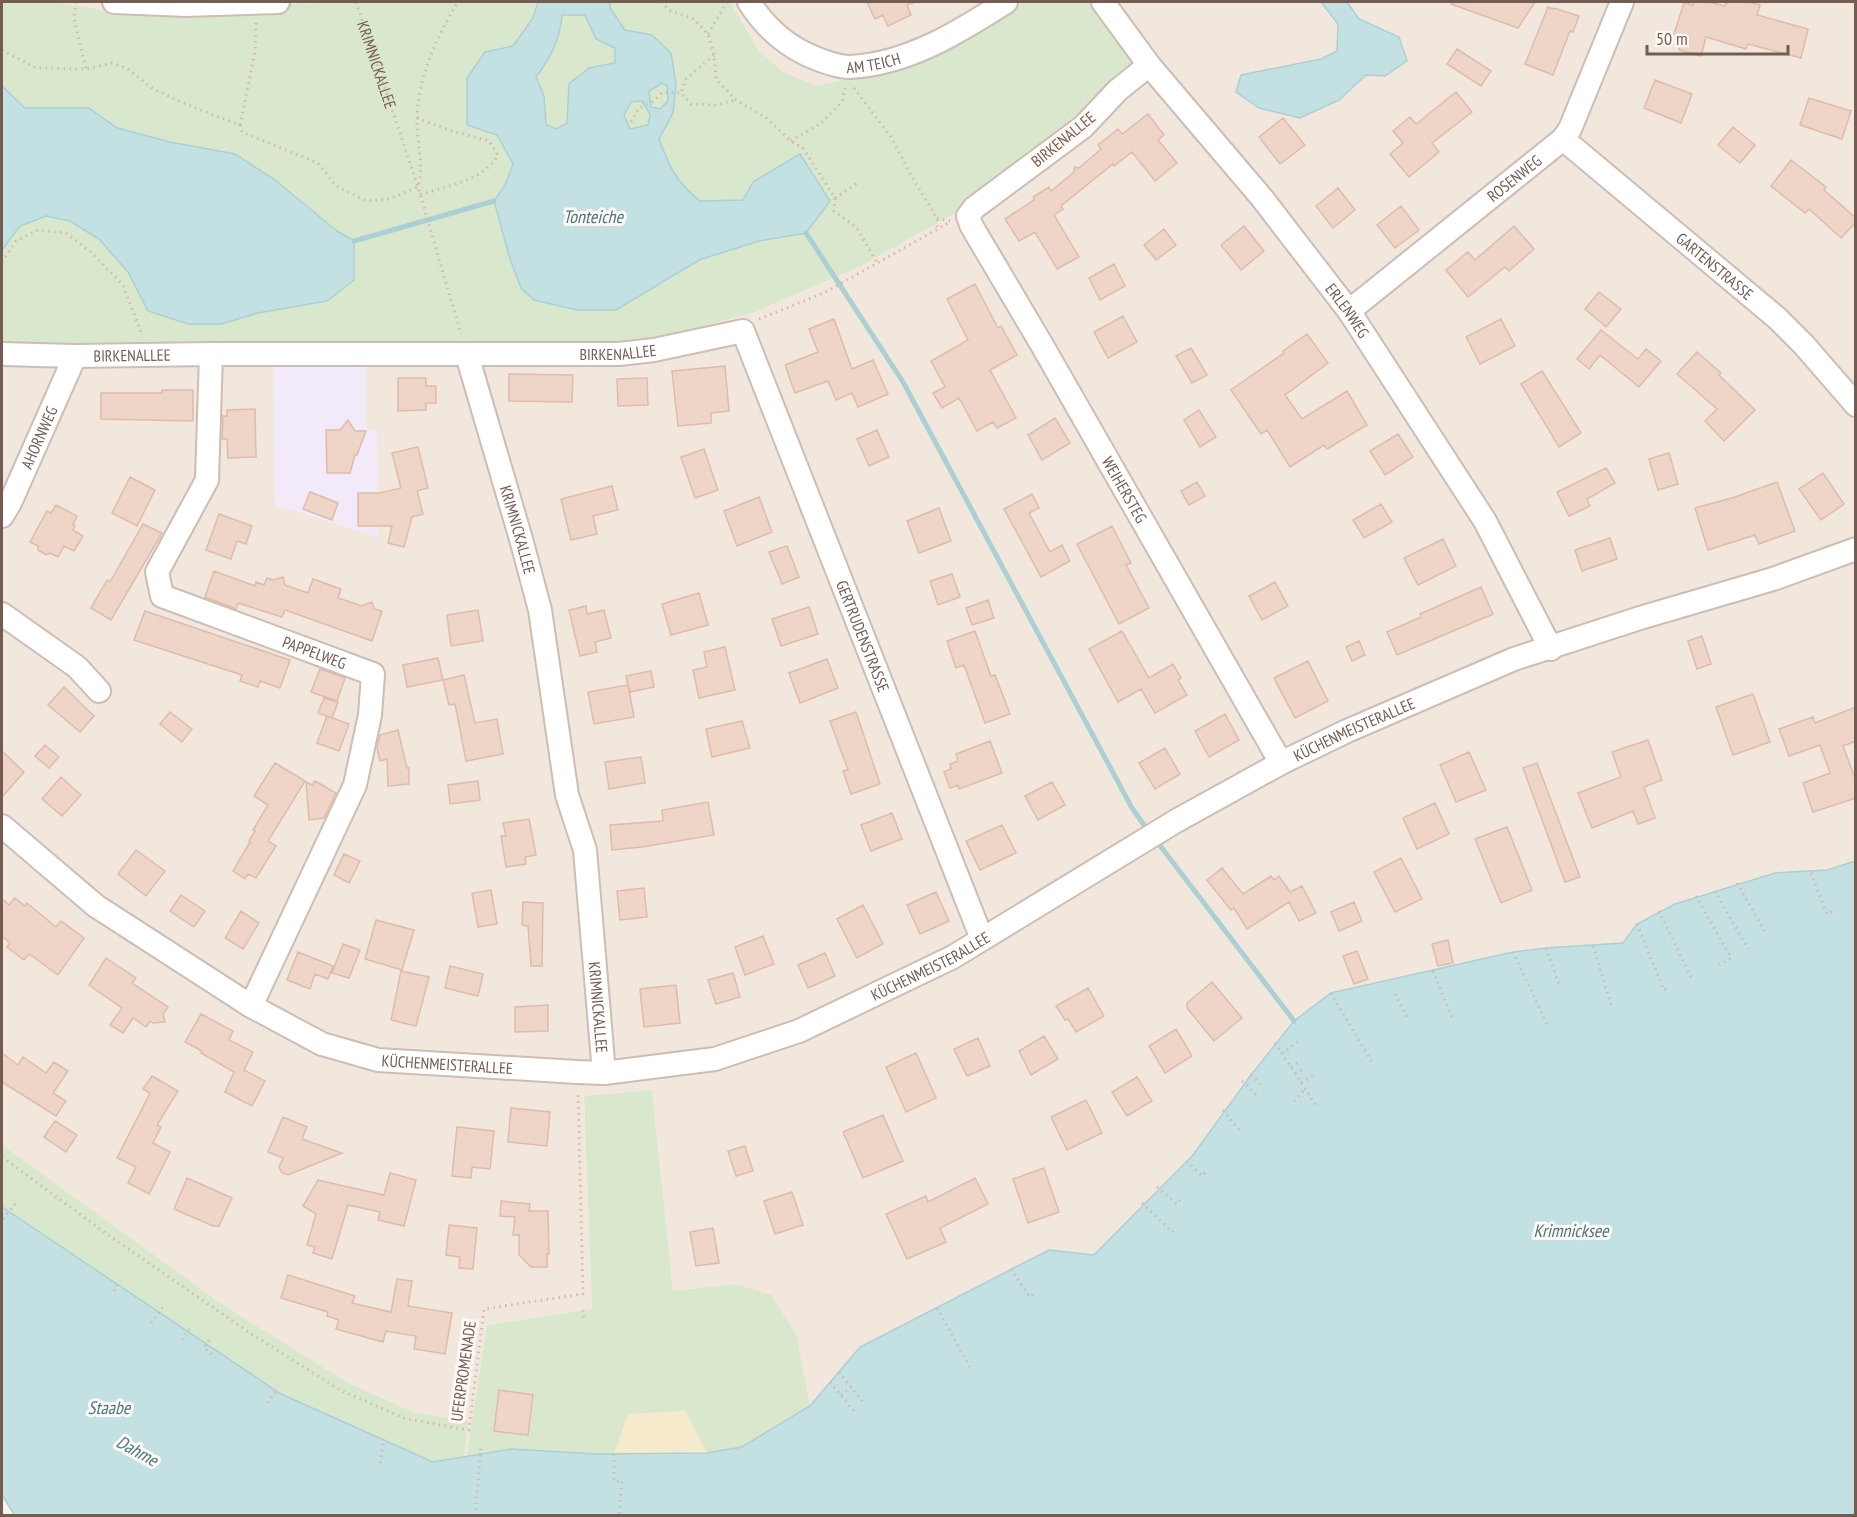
<svg xmlns="http://www.w3.org/2000/svg" width="1857" height="1517" font-family="'PT Sans Narrow',sans-serif">
<style>
.residential{fill:#f2e7dd}
.education{fill:#f2eaf8}
.green{fill:#d9e8cd}
.sand{fill:#f6eacd}
.water{fill:#c3e1e3;stroke:#abd0d4;stroke-width:1.5;fill-rule:evenodd}
.lines{fill:none;stroke-linecap:round;stroke-linejoin:round}
.stream{stroke:#abd0d4;stroke-width:5}
.building{fill:#eed5c8;stroke:#dfbbaa;stroke-width:1.5}
.minor-casing{stroke:#cdbdb4;stroke-width:26}
.path{stroke:#d3b8ab;stroke-width:3;stroke-dasharray:1.5 4.5;stroke-linecap:butt}
.minor{stroke:#fff;stroke-width:22}
.labels{text-anchor:middle;stroke-width:6;stroke-linejoin:round;paint-order:stroke}
.street-label{font-size:16px;fill:#755c52;stroke:#fef9f4}
.water-label{font-size:18px;font-style:italic;fill:#4a797f;stroke:#fef9f4}
</style>
<rect width="100%" height="100%" fill="#fbf5ee"/>
<path class="residential" d="M2,2h1853v859l-44,12h-36l-79,23 -22,8 -37,20 -14,19 -77,5 -33,4 -182,41 -37,28 -43,54 -58,80 -99,100 -45,-5 -38,19 -74,39 -98,64 -29,34 -13,-70 -61,-52 -63,7 -21,-201 -68,6 8,213 -105,16 -21,133 -464,-251z"/>
<path class="education" d="M366,363v66h11l1,108 -103,-32 -2,-141z"/>
<path class="green" d="M2,2h51l56,9 240,-9h189l-5,16 -20,28 -28,6 12,83 16,29 -8,21 -11,16 16,58 11,29 140,-4 38,-24 60,-19 46,-8 -62,-33 -43,1c-24,-19 -30,-33 -41,-62l14,-26 3,-29 -24,-49 -27,-5 -15,-22v-6h120l28,48 25,22 33,14 54,-12 48,-19 107,-53h66l48,69 -170,134 -108,61 -107,46 -114,32 -638,1v-95l18,-24 26,-10 24,5 29,18 30,33 19,39 73,13 133,-44v-39l-17,-10 -62,-51 -40,-26 -65,-12 -53,-14 -28,-20h-64l-23,-22z
M562,15h23l11,23 19,10v15l-26,5 -22,55 -10,6 -11,-3 -2,-30 -8,-19c15,-19 25,-37 26,-62z
M662,83l5,3 1,15 -8,8 -9,-2 -2,-16z
M642,101l8,13 -2,12 -18,3 -6,-14 7,-13z
M652,1090l21,201 63,-7 35,11 26,41 13,70 -68,41 -35,6 -111,1 -85,-5 -45,9 21,-133 105,-16 -8,-213z
M2,1145l221,160 125,78 65,29 55,9 -4,36 -31,5 -152,-68 -271,-180 -8,-7z"/>
<path class="sand" d="M686,1411l21,42 -93,1 14,-40z"/>
<path class="water" d="M538,2h72v6l15,22 27,5 19,18 5,31 -3,29 -14,26c11,29 17,43 41,62l43,-1 10,-18 47,-28 30,47 -24,32 -47,8 -60,19 -83,50h-39l-43,-10 -13,-12 -11,-29 -16,-58 11,-16 8,-21 -16,-29 -30,-10v-47l18,-26 28,-6 20,-28zM562,15h23l11,24 19,9v15l-26,5 -20,16 -2,39 -10,6 -11,-4 -2,-29 -8,-19c15,-20 24,-37 26,-62zM662,83l5,3 1,15 -8,8 -9,-2 -2,-16zM642,101l8,13 -2,11 -18,4 -6,-14 7,-13z
M1321,2h26l12,17 40,18 8,24 -22,15 -19,-1 -27,25 -39,18 -41,-10 -23,-16 5,-17 80,-16 16,-8 1,-27z
M2,86l23,22h64l28,20 53,14 65,12 40,26 62,51 17,10v39l-27,21 -69,12 -37,11h-33l-40,-13 -20,-39 -29,-33 -29,-18 -24,-5 -26,10 -18,24z
M1855,861v654l-1840,1 -13,-21v-288l279,187 152,68 78,-13 85,5 111,-1 35,-6 68,-41 50,-59 189,-97 45,5 99,-100 58,-80 43,-54 37,-28 182,-41 33,-4 77,-5 14,-19 38,-20 100,-31 52,-3z"/>
<g class="lines">
<path class="stream" d="M806,233l97,149 229,426 17,24
M354,241l140,-40
M1155,839l139,182"/>
</g>
<path class="building" d="M867,2h48l-8,3 4,10 -23,11 -5,-11 -8,4z
M1452,2h83l-17,26 -67,-24z
M1694,2h15l16,4 2,-4h22l11,3 -3,10 51,14 -7,29 -53,-14 -2,5 -40,-12 -5,19 -22,-6 4,-13 -9,-3 10,-31 9,2z
M1548,7l5,2 1,-1 25,8 -6,16 -3,-1 -17,44 -28,-11z
M1457,49l34,22 -10,15 -34,-22z
M1655,80l37,14 -11,29 -37,-15z
M1456,92l16,20 -40,31 7,9 -30,25 -19,-23 13,-11 -10,-12 17,-14 6,7z
M1809,98l42,13 -9,28 -42,-14z
M1148,114l16,21 -6,5 19,23 -22,18 -23,-29 -18,14 -1,-2 -52,42 2,3 -9,6 25,42 -22,12 -22,-37 -16,9 -14,-22 29,-19 -1,-3 16,-10 2,4 23,-19 1,-5 4,1 22,-19 -3,-4 20,-16 4,5z
M1283,118l22,27 -25,19 -21,-27z
M1733,127l22,18 -15,18 -22,-18z
M1791,160l35,27 -2,3 32,28v4l-15,16 -32,-29 -4,4 -34,-27z
M1338,188l17,22 -22,18 -17,-22z
M1401,206l18,24 -24,18 -18,-23z
M1244,226l20,25 -23,19 -20,-25z
M1514,226l20,23 -25,22 -4,-4 -37,30 -22,-27 22,-18 7,8z
M1164,229l12,16 -20,15 -12,-15z
M1114,264l11,22 -25,14 -11,-22z
M975,284l23,44 3,-2 16,29 -27,15 26,48 -19,10 -4,-6 -16,9 -18,-33 -17,10 -9,-15 12,-6 -14,-26 37,-21 -21,-41z
M1599,292l22,17 -15,18 -21,-18z
M1123,316l14,26 -29,16 -14,-26z
M834,319l18,50 21,-9 15,34 -30,13 -6,-14 -16,7 -8,-19 -33,12 -10,-28 33,-13 -9,-23z
M1501,319l14,27 -35,18 -14,-27z
M1601,330l37,29 8,-10 15,12 -22,26 -39,-32 -11,14 -12,-10z
M1307,334l21,29 -43,32 17,24 45,-28 20,34 -40,24 -3,-4 -34,22 -23,-37 -6,4 -30,-44 53,-37 -1,-2z
M1191,348l16,27 -15,8 -16,-27z
M1697,352l24,21 -2,2 36,35 -31,31 -19,-20 12,-12 -40,-35z
M725,366l4,45 -18,2v10l-33,3 -6,-55z
M1542,371l39,62 -22,14 -38,-63z
M509,374l64,1 -1,27 -63,-1z
M398,378h28v8h10v17h-10v7l-28,1z
M647,378l1,27 -30,1 -1,-27z
M162,390h31v31l-92,-2v-26h61z
M255,409l1,48 -28,1 -1,-19h-5l1,-23h4v-6z
M1199,410l17,27 -16,10 -16,-27z
M1055,418l15,25 -28,17 -14,-25z
M348,420l7,11h11l-9,24h-2l-5,18h-23l-1,-43h14z
M877,430l12,27 -20,9 -12,-27z
M1398,434l15,23 -28,18 -15,-24z
M418,447l10,41 -11,3 6,23 -11,3 -8,30 -16,-4 4,-17h-34v-33h22l21,-5 -9,-35z
M704,449l14,41 -23,8 -14,-41z
M1669,453l9,31 -20,6 -9,-31z
M1606,468l9,15 -28,16 3,7 -21,10 -12,-24z
M1823,473l21,31 -23,16 -22,-31z
M130,477l25,13 -18,36 -25,-13z
M1197,482l8,14 -16,9 -8,-14z
M1777,482l18,49 -36,13 -4,-9 -47,15 -13,-42 40,-11z
M612,486l6,24 -25,6 4,18 -26,6 -10,-41z
M310,492l28,11 -6,17 -29,-11z
M1032,494l7,14 -10,5 21,39 12,-7 8,16 -29,16 -37,-68z
M759,497l13,35 -35,14 -13,-35z
M1381,504l11,18 -28,16 -11,-18z
M56,505l21,11 -4,9 2,1 -2,4 10,6 -9,15 -10,-5 -6,11 -8,-4 -4,2 -8,-5v-4l-8,-4 17,-31 4,2z
M939,508l12,33 -32,12 -12,-32z
M219,514l33,12 -6,18 -9,-3 -6,18 -25,-9z
M143,524l19,9 -51,87 -20,-12 16,-28 3,2z
M1112,526l19,37 -5,2 23,43 -30,16 -42,-80z
M1610,538l7,21 -35,12 -7,-21z
M1443,539l13,27 -38,19 -14,-27z
M787,546l12,31 -17,7 -13,-32z
M214,571l41,15 1,-4 8,3 3,-7 6,2 10,-3 2,8 23,8 5,-14 28,10 -3,9 24,8 10,-4 2,7 8,2 -10,30 -87,-31 -3,7 -44,-14 -2,6 -31,-12z
M952,574l8,23 -22,8 -8,-24z
M1275,582l13,24 -26,14 -13,-24z
M1481,587l12,27 -96,41 -10,-23 34,-15 -1,-3z
M699,593l9,32 -37,10 -9,-31z
M988,600l6,18 -22,7 -6,-17z
M586,606l1,8 17,-4 7,28 -16,4 2,10 -17,4 -11,-46z
M809,607l9,27 -37,12 -9,-27z
M478,610l5,31 -32,5 -4,-31z
M145,611l145,49 -10,28 -20,-7 -2,6 -18,-6 2,-6 -108,-35z
M975,631l16,45 4,-1 15,39 -25,9 -21,-58 -8,3 -9,-27z
M1122,631l27,47 24,-14 8,14 -3,2 9,15 -32,18 -14,-24 -23,13 -29,-53z
M1702,636l9,28 -14,5 -9,-28z
M1359,641l6,14 -13,6 -6,-14z
M725,647l10,43 -36,8 -6,-28 14,-3 -3,-15z
M438,658l5,22 -36,7 -4,-22z
M827,659l11,29 -38,15 -11,-30z
M1308,661l20,40 -33,17 -21,-40z
M320,669l25,9 -8,23 -26,-9z
M651,671l3,16 -24,5 -2,-7 6,32 -40,7 -6,-32 40,-7 -2,-9z
M464,675l11,48 22,-4 6,35 -37,7 -11,-57 -6,1 -6,-25z
M64,687l30,29 -14,16 -32,-27z
M1753,694l17,48 -37,13 -17,-48z
M324,698l14,4 -6,16 -14,-5z
M1856,707v34l-13,5 13,35v17l-43,14 -10,-29 27,-10 -10,-28 -31,11 -10,-27 34,-12 2,6z
M170,712l22,17 -10,13 -22,-18z
M856,712l24,72 -29,10 -8,-23 5,-1 -18,-49z
M1225,714l14,26 -30,17 -14,-26z
M327,716l22,8 -10,27 -22,-8z
M742,721l8,27 -38,9 -6,-28z
M398,730l9,38h2v16l-21,2 -1,-27 -7,2 -3,-13 3,-13z
M1648,740l14,40 -18,7 11,31 -17,6 -5,-13 -41,17 -14,-35 43,-16 -9,-25z
M990,741l12,32 -43,16 -1,-4 -8,3 -6,-16 7,-3 -1,-5 8,-3 -2,-7z
M45,745l14,12 -10,11 -14,-12z
M1165,748l15,26 -25,15 -16,-26z
M2,751l22,21 -22,25z
M1469,752l17,38 -30,12 -16,-37z
M641,757l4,26 -36,6 -4,-27z
M275,763l30,18 -37,60 8,5 -20,32 -8,-4 -3,5 -12,-8 17,-29 -1,-1 6,-10 -2,-1 15,-25 -14,-9z
M1537,763l43,114 -15,5 -42,-114z
M61,777l20,18 -19,21 -20,-17z
M315,781l21,12 -12,25 -15,2 -3,-38 6,3z
M478,781l2,19 -30,4 -2,-19z
M1052,782l13,23 -27,15 -13,-24z
M708,802l6,33 -72,12 -30,3 -2,-25 53,-4 -1,-11z
M1435,803l14,31 -32,15 -14,-31z
M892,813l10,26 -31,12 -10,-26z
M529,819l7,36 -11,2 1,7 -20,3 -5,-31h5l-3,-13z
M1002,825l14,28 -36,17 -14,-29z
M1507,827l25,63 -31,13 -26,-64z
M136,850l29,21 -19,25 -28,-22z
M344,854l16,7 -11,22 -15,-8z
M1401,858l21,41 -27,13 -21,-40z
M1222,868l21,26 28,-18 3,4 5,-4 11,16 12,-6 14,27 -17,8 -10,-19 -42,27 -13,-21 -3,2 -24,-30z
M644,888l3,29 -27,3 -3,-29z
M491,890l6,34 -19,3 -6,-34z
M936,892l13,29 -29,13 -13,-29z
M181,895l24,16 -11,16 -24,-16z
M15,898l10,8 2,-3 29,24 5,-6 23,17 -26,37 -29,-21 -5,6 -17,-13 3,-4 -8,-7v-37l7,6z
M523,902l20,1 -1,63h-11l-3,-40 -6,-1z
M1354,902l8,19 -23,10 -8,-19z
M863,905l20,39 -26,14 -20,-39z
M241,911l18,12 -16,26 -18,-11z
M376,920l38,10 -12,40 -37,-11z
M763,936l11,28 -29,11 -10,-28z
M1448,940l5,23 -15,3 -6,-22z
M343,944l17,6 -11,28 -17,-5z
M1357,951l11,28 -14,5 -11,-28z
M298,952l35,14 -5,13 -13,-5 -5,15 -23,-9z
M825,953l10,23 -27,12 -10,-23z
M106,958l30,20 -4,5 36,24 -5,7 2,8 -12,1 -3,-2 -4,6 -13,-9 -10,15 -13,-8 12,-17 -33,-23z
M450,966l33,8 -5,22 -33,-8z
M401,971l28,6 -13,49 -25,-6z
M733,973l7,24 -24,7 -8,-24z
M1212,982l30,36 -28,23 -27,-33v-5z
M676,985l4,38 -36,4 -4,-38z
M1088,988l16,28 -28,16 -8,-13 -3,1 -9,-14z
M548,1005v26l-33,1v-25z
M201,1014l32,17 -4,9 24,12 -9,18 21,11 -13,25 -27,-14 9,-20 -33,-19 1,-2 -17,-9z
M1176,1029l16,27 -27,17 -16,-27z
M1044,1036l14,23 -27,16 -12,-24z
M978,1038l12,28 -23,10 -13,-27z
M2,1053l16,12 5,-8 23,16 8,-11 14,9 -15,22 13,8 -10,15 -54,-34z
M916,1053l20,45 -30,14 -20,-45z
M152,1076l26,15 -21,34 4,2 -8,16 17,9 -21,42 -21,-11 8,-16 -19,-9 33,-65 -7,-4z
M1137,1077l15,24 -25,15 -15,-24z
M1086,1100l16,33 -35,17 -16,-33z
M511,1108l39,4 -3,34 -39,-4z
M883,1115l20,46 -40,17 -20,-46z
M283,1117l24,10 -5,12 40,14 -54,22 -6,-2 -3,-6 4,-9 -15,-6z
M55,1121l22,14 -11,17 -22,-15z
M457,1127l37,4 -4,38 -18,-2 -1,11 -19,-2z
M745,1146l8,25 -17,5 -8,-25z
M1044,1168l15,44 -31,11 -15,-44z
M390,1173l26,7 -12,46 -26,-6 2,-8 -32,-7 -16,54 -19,-6 2,-6 -8,-2 9,-31 -13,-8 15,-26 66,15z
M187,1178l45,20 -13,28h-6l-39,-17z
M975,1178l13,26 -48,24 6,14 -39,17 -21,-45 40,-18 2,6z
M792,1192l11,33 -28,9 -11,-33z
M501,1201l29,3 -1,7h19l1,43h-2v13h-16l-12,-12v-20h-6l2,-18 -15,-1z
M449,1225l28,3 -4,41 -14,-1 1,-11 -14,-2z
M713,1228l6,35 -23,3 -6,-34z
M288,1275l67,21 -3,7 39,9 6,-33 15,2 -4,25 44,7 -7,41 -31,-5 2,-13 -30,-5 -3,11 -47,-13 3,-9 -12,-4 1,-4 -47,-14z
M499,1390l34,5 -5,40 -34,-4z"/>
<g class="lines">
<g class="minor-casing">
<g id="minor">
<path d="M114,2l72,3 92,-3"/>
<path id="s2" d="M749,2c14,22 34,41 57,52 13,6 30,13 44,13 58,-3 109,-35 156,-65"/>
<path id="s3" d="M1103,2l46,63 113,133 87,113 136,210 66,128"/>
<path id="s4" d="M1149,65l-31,25 -35,37 -109,81 -6,8 3,9 71,120 239,418"/>
<path id="s5" d="M1563,139l214,179 27,27 52,60"/>
<path id="s6" d="M1349,311l214,-172 7,-10 52,-127"/>
<path id="s7" d="M2,354l73,2 136,-2h408l35,-4 89,-19 239,608"/>
<path id="s8" d="M211,354l-4,126 -50,92 5,24 211,78 -3,41 -15,70 -104,221"/>
<path id="s9" d="M467,355l54,184 19,71 27,185 18,55 19,223"/>
<path id="s10" d="M2,516l8,-13 65,-147"/>
<path d="M2,614l75,53 22,24"/>
<path id="s11" d="M2,826l94,80 155,100 71,38 56,16 199,12 27,1 111,-14 84,-28 154,-74 223,-136 105,-58 66,-32 167,-72 126,-41 133,-39 83,-30"/>
</g>
</g>
<g class="path">
<path d="M76,2l-2,17 12,50"/>
<path id="s1" d="M356,2l62,185 43,147"/>
<path d="M661,2l8,8 25,9 14,15 6,21 2,24 20,21 29,17 26,24 12,7 32,50 -1,13 23,17 20,35"/>
<path d="M708,34l19,-32"/>
<path d="M2,50l34,18 50,1 26,-6 14,5 26,20 31,15 57,22 2,7 76,31 18,23 30,15 23,-2 29,-12c7,-24 -2,-45 -1,-69 1,-41 20,-82 41,-116"/>
<path d="M714,55l-28,24 -5,14 10,11 24,1 21,-5"/>
<path d="M854,88l37,49 21,40 25,41v11"/>
<path d="M417,118l32,12 40,11 9,14c-15,26 -51,31 -79,40"/>
<path d="M631,122l8,-14 13,-6 11,-10 18,1"/>
<path d="M240,125l15,-73 1,-29"/>
<path d="M791,141l29,-17 22,-22 3,-14"/>
<path d="M835,198l24,-16"/>
<path d="M937,218l13,3"/>
<path d="M2,262l14,-21 22,-11 28,3 25,19 32,33 19,50"/>
<path d="M759,319l65,-26 126,-71"/>
<path d="M1811,873l16,41 8,-4"/>
<path d="M1737,883l30,52"/>
<path d="M1715,891l33,58"/>
<path d="M1696,896l35,62 -12,7"/>
<path d="M1659,911l33,68"/>
<path d="M1637,924l27,66 5,-2"/>
<path d="M1593,946l19,62"/>
<path d="M1546,948l14,39"/>
<path d="M1513,952l36,76"/>
<path d="M1433,971l20,49"/>
<path d="M1331,993l42,71"/>
<path d="M1395,994l12,23"/>
<path d="M1275,1043l41,62"/>
<path d="M1282,1053l16,-11"/>
<path d="M1291,1067l10,-7"/>
<path d="M1295,1074l9,-6"/>
<path d="M1251,1075l12,12"/>
<path d="M1242,1081l17,16"/>
<path d="M1301,1083l13,-8"/>
<path d="M1294,1101l11,-12"/>
<path d="M1223,1110l16,20"/>
<path d="M2,1157l109,80 136,94 93,59 66,29 63,11 15,-121 99,-15 -5,-201"/>
<path d="M1187,1161l15,15 4,-5"/>
<path d="M1157,1187l20,17 3,-4"/>
<path d="M1142,1203l30,29 3,-3"/>
<path d="M3,1219l14,-17"/>
<path d="M1011,1269l19,28 5,-4"/>
<path d="M114,1291l6,-11"/>
<path d="M937,1308l35,63"/>
<path d="M583,1310l1,11"/>
<path d="M151,1323l14,-19"/>
<path d="M182,1340l8,-12"/>
<path d="M209,1340l-5,8 12,9"/>
<path d="M839,1372l25,31"/>
<path d="M830,1382l24,29"/>
<path d="M841,1395l10,-8"/>
<path d="M268,1403l9,-14"/>
<path d="M614,1454v27h8l-3,35"/>
<path d="M380,1463l4,-24"/>
<path d="M475,1516l6,-69"/>
</g>
<use href="#minor" class="minor"/>
</g>
<g class="labels">
<g class="street-label">
<text dy="6" stroke="none"><textPath href="#s2" startOffset="148">AM TEICH</textPath></text>
<text dy="6" stroke="none"><textPath href="#s1" startOffset="66">KRIMNICKALLEE</textPath></text>
<text transform="translate(1063 139) rotate(-39)" y="6">BIRKENALLEE</text>
<text dy="6" stroke="none"><textPath href="#s6" startOffset="212">ROSENWEG</textPath></text>
<text dy="6" stroke="none"><textPath href="#s5" startOffset="198">GARTENSTRASSE</textPath></text>
<text dy="6" stroke="none"><textPath href="#s3" startOffset="394">ERLENWEG</textPath></text>
<text dy="6" stroke="none"><textPath href="#s7" startOffset="616">BIRKENALLEE</textPath></text>
<text dy="6" stroke="none"><textPath href="#s7" startOffset="130">BIRKENALLEE</textPath></text>
<text dy="6" stroke="none"><textPath href="#s10" startOffset="87">AHORNWEG</textPath></text>
<text dy="6" stroke="none"><textPath href="#s4" startOffset="552">WEIHERSTEG</textPath></text>
<text dy="6" stroke="none"><textPath href="#s9" startOffset="182">KRIMNICKALLEE</textPath></text>
<text dy="6" stroke="none"><textPath href="#s7" startOffset="1071">GERTRUDENSTRASSE</textPath></text>
<text dy="6" stroke="none"><textPath href="#s8" startOffset="418">PAPPELWEG</textPath></text>
<text dy="6" stroke="none"><textPath href="#s11" startOffset="1506">KÜCHENMEISTERALLEE</textPath></text>
<text dy="6" stroke="none"><textPath href="#s11" startOffset="1020">KÜCHENMEISTERALLEE</textPath></text>
<text dy="6" stroke="none"><textPath href="#s9" startOffset="668">KRIMNICKALLEE</textPath></text>
<text dy="6" stroke="none"><textPath href="#s11" startOffset="516">KÜCHENMEISTERALLEE</textPath></text>
<text transform="translate(463 1371) rotate(-82)" y="6">UFERPROMENADE</text>
</g>
<g class="water-label">
<text x="593" y="223">Tonteiche</text>
<text x="1571" y="1237">Krimnicksee</text>
<text x="109" y="1414">Staabe</text>
<text transform="translate(137 1451) rotate(29)" y="6">Dahme</text>
</g>
</g>
<rect width="1857" height="1517" fill="none" stroke="#755c52" stroke-width="6"/>
<path d="M1647 45v9h141v-9" fill="none" stroke="#755c52" stroke-width="3"/>
<text x="1656" y="45" font-size="18" fill="#755c52" stroke="#fef9f4" stroke-width="4.5" paint-order="stroke">50 m</text>
</svg>
